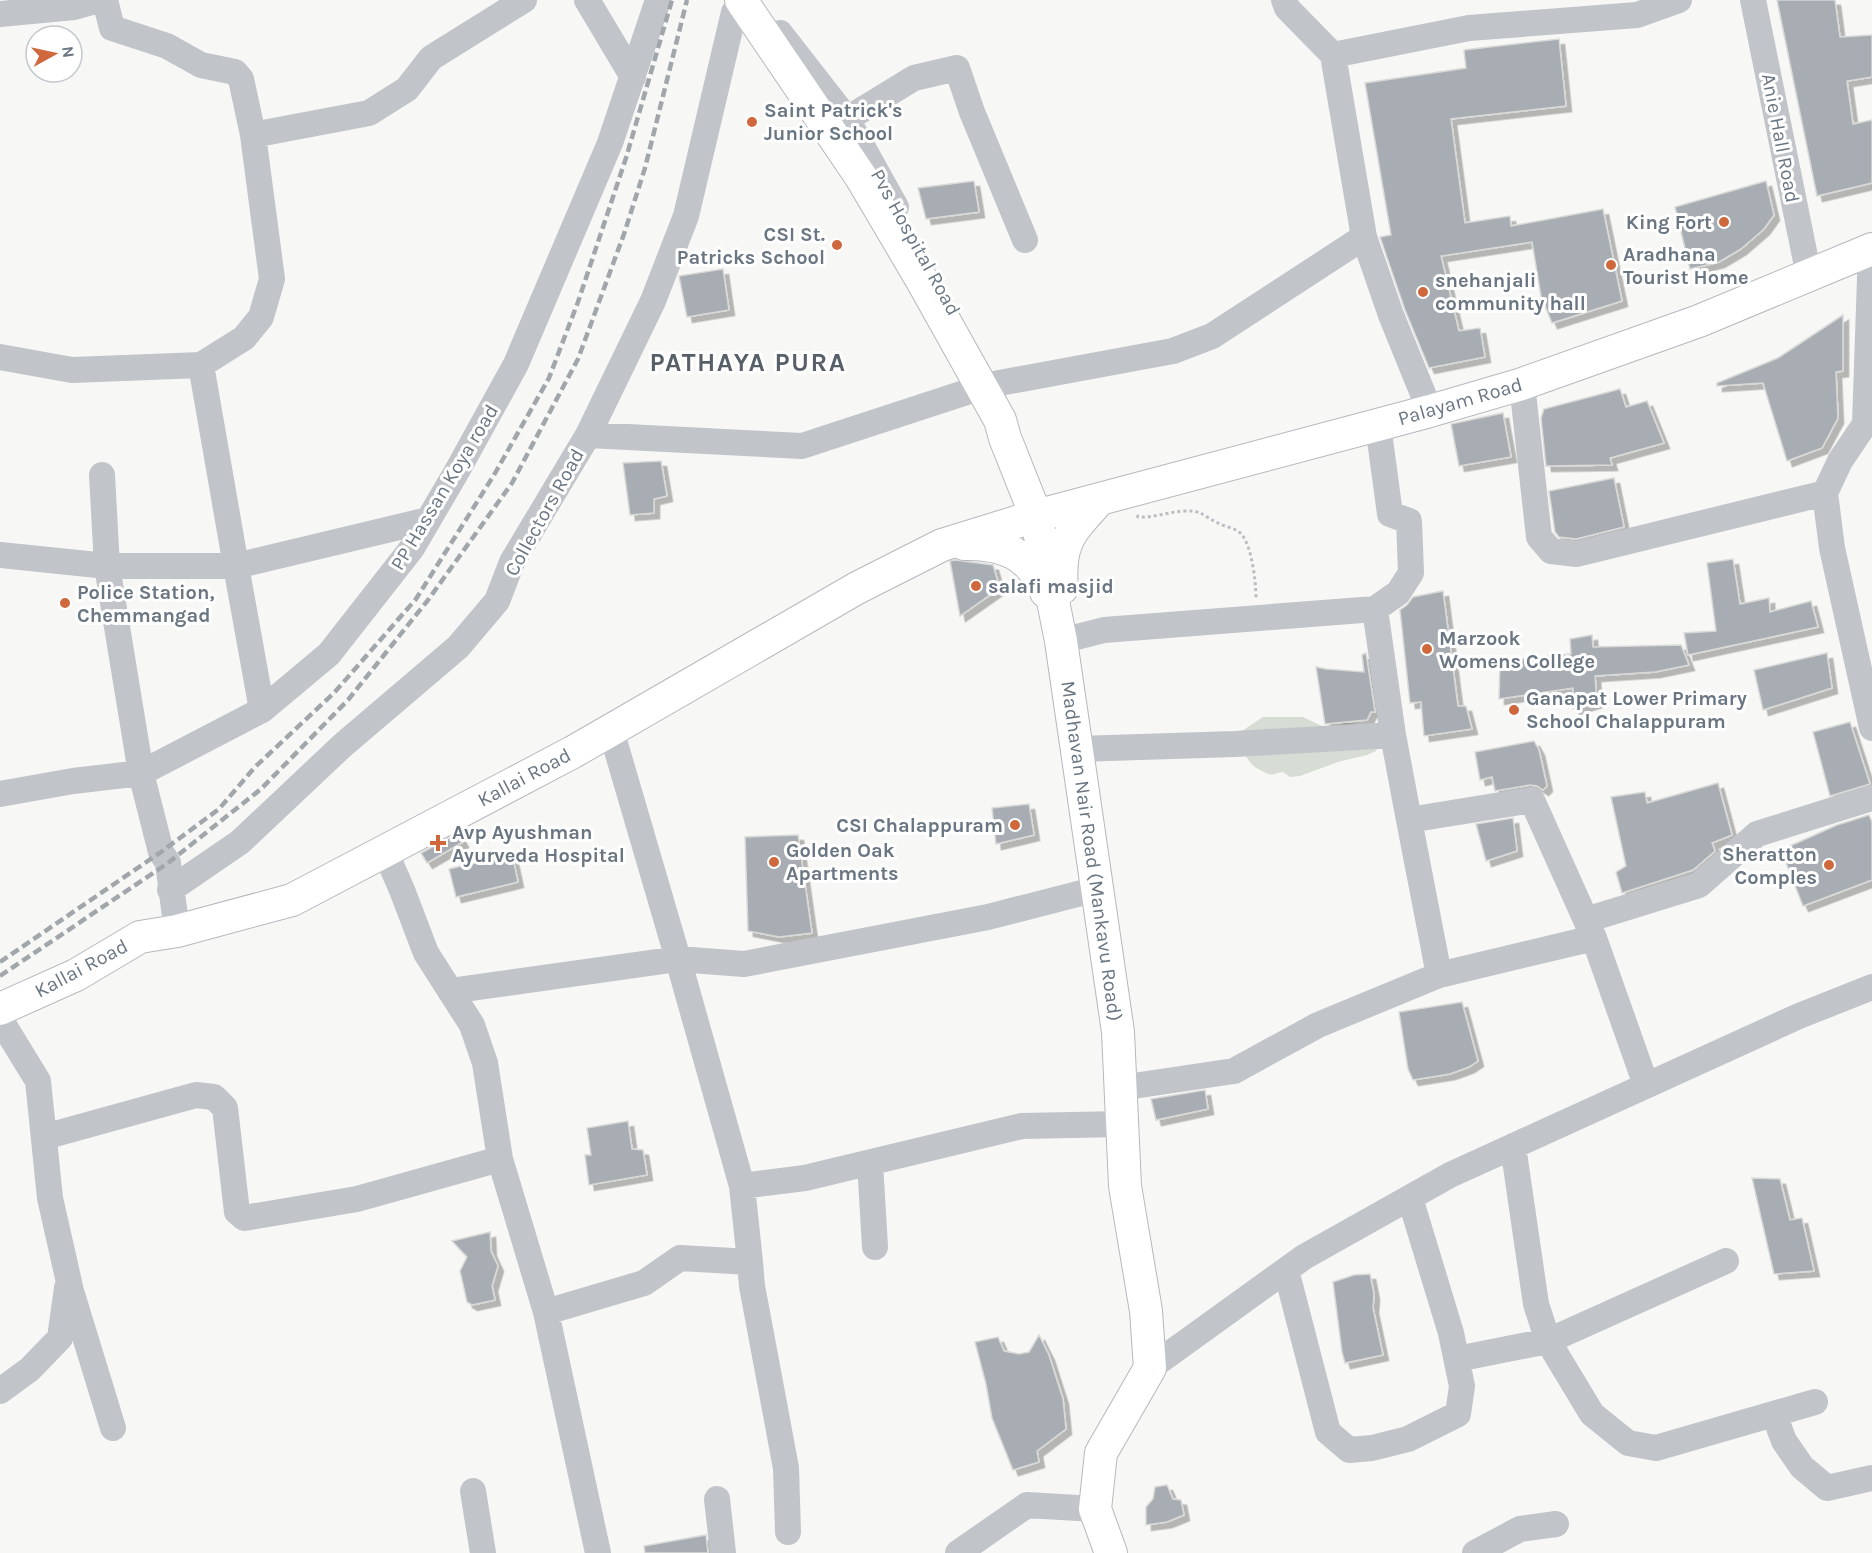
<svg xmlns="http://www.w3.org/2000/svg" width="1872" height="1553" font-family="Karla,sans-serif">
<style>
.green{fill:#d7dcd4}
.building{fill:#a7adb3;stroke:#d9d9d7;stroke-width:1.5;filter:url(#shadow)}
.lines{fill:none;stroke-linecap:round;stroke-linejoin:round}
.major-casing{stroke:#b5b8bc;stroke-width:34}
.path{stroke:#bbbdc0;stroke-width:3;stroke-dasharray:3 3;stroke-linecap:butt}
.minor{stroke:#c1c4c8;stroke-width:26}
.major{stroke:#fff;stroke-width:32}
.rail{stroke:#a1a6ab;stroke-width:4.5;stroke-dasharray:9 4.5;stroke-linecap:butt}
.poi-dot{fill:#cf683d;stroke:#fff;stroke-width:2}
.labels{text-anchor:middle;stroke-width:6;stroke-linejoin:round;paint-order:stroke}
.poi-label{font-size:20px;font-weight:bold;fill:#6a7682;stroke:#fff;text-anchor:start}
.street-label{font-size:20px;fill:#6a7682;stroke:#fff}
.district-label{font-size:26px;font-weight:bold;letter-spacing:1.5px;fill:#575f68;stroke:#fff}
</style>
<defs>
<filter id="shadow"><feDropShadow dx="5.5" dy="5.5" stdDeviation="0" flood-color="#0004"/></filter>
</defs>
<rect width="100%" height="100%" fill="#f7f7f5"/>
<path class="green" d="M1263,717h40l19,9h12l9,-3h11l26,21 -4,7 -9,4 -29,7 -38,14 -10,1 -7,-5c-5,0 -10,4 -14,2 -2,0 -8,-4 -9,-4 -15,-7 -17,-22 -21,-37z"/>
<path class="building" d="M1777,0h58l5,37 32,-2v42l-25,4 6,43 19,-4v63l-55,13z
M1559,39l7,67 -115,13 14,104 45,-7 1,10 92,-17 19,92 -70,22 -11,-27 -9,-54 -91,14 18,75 21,-3 5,29 -56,11 -24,-58 -25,-73 11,-2 -26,-152 101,-15 -2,-18z
M974,181l5,31 -53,7 -8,-31z
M1766,181l8,34 -10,14 -23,20 -22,13 -29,7 -15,-62z
M723,269l6,41 -42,7 -8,-41z
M1843,315v56l-7,1 2,46 -16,30 -35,13 -24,-78 -46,3v-3l61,-25z
M1620,389l6,18 21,-6 17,42 -54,15 2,7 -66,1 -5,-48 3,-9z
M1503,413l8,44 -52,9 -8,-42z
M661,461l6,35 -13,3v14l-24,2 -7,-52z
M1614,478l10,49 -48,12 -17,-2 -4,-5 -6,-41z
M1733,559l7,45 29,-6 1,14 41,-11 7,26 -130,28 -4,-22 32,-2 -9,-68z
M955,560l38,5 5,17 -1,8 -37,26 -10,-55z
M1443,591l15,115h8l6,23 -48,7 -3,-34 -11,1 -10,-93 7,-5 6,-8z
M1592,635l1,12 88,-2 8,20 -34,7 -60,4 2,26 -23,7 -1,-21 -74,11 1,-38 71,-7 -1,-15z
M1366,653l9,59h-4l-4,8 -42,4 -9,-57 10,2 38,3 -2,-17z
M1827,653l5,35 -69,22 -9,-40z
M1850,722l20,62 -40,12 -17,-64z
M1534,741l5,9 8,36 -4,4 -6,-4 -7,-1 -35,6 -3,-14 -12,3 -5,-28z
M1718,783l14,52 -20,8 3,8 -22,19 -71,23 -6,-21 10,-6 -15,-69 34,-5 2,11z
M1029,804l5,31 -38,9 -4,-36z
M1869,815l3,7v58l-69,26 -22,-56 56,-25z
M1513,818l4,33 -31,10 -10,-37z
M458,833l5,9 -36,21 -6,-10z
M798,835l14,98 -33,4 -31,-6 -3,-94z
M512,854l6,28 -62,15 -7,-28z
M1462,1002l16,59 -9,6 -19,7 -37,6 -5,-11 -9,-57z
M1205,1090l3,19 -52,11 -5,-21z
M628,1121l4,28 11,1 4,25 -58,10 -4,-30h6l-4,-27z
M1752,1178l28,1 10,41 12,-2 12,53 -40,3z
M490,1232l1,19 7,15 -6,20 3,14 -23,5 -5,-3 -7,-31 7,-14 -15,-16z
M1370,1274l4,20 -1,14 10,47 -38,8 -3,-11 -9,-70 21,-7z
M1039,1335l10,20 14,44 3,30 -29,22 2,11 -26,8 -21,-52 -6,-34 -11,-42 23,-5 6,14 15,3 10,-2z
M1167,1485l6,14 8,1 3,15 -17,7 -21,3v-18l7,-8 2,-12z
M706,1535l2,18h-63l-1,-7z"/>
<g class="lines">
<g class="major-casing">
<path id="major" d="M741,0l120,177 59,100 80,143 5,18 31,78 25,125 57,391 7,154 21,125 4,57 -49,85 -6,56 16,44
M964,544c39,-1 67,10 82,48
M1062,588c-4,-45 8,-56 37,-88
M0,1009l76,-34 64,-38 37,-6 115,-31 281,-148 284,-164 85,-43 94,-29 394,-105 92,-27 177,-63 173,-72"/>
</g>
<path class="path" d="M1137,515l1,2c15,1 30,-5 46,-6 18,-1 19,5 34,12 7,4 19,5 24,12 10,12 14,48 14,63"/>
<path class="minor" d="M587,0l46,77
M1284,0l3,8 46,47 31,182 27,78 39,96
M1753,0l56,276
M0,14l74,-7 25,-7
M780,33l67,86 49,88
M1333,55l136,-27 168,-13 42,-15
M847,119l67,-41 43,-10 15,44 53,128
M253,135l116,-22 38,-24 24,-31 93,-58
M1871,249l-6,175 -25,37 -15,32 7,55 40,180
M0,357l72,13 129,-5 43,-27 17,-21 11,-38 -19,-144 -12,-56 -6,-7 -34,-7 -34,-19 -55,-18 -7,-28
M994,384l179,-33 39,-15 152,-99
M1522,384l17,153 12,14 26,3 248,-61
M588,435l214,11 165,-54
M102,475l5,91 34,207 20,79 7,11 9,68
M0,555l107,11h129l-35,-201
M1375,609l23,-16 13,-20 -2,-52 -19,-7 -12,-89
M1061,641l43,-11 271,-21 18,126
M262,710l-26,-144 192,-46
M611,730l67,229 64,227 8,76
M1077,749l158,-5 158,-9 16,85 123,-20 62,138 52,147
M0,794l73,-13 68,-8 121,-63 67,-56 83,-106 45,-77 59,-107 94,-221 48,-143
M1409,820l30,155
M385,851l17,39 24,63 46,72 13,38 15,96 46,153 52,241
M170,890l70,-48 103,-97 115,-98 39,-46 15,-39 76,-127 65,-134 33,-85 48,-204
M1586,920l113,-35 58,-51 115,-36
M450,991l228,-32 66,5 244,-47 109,-28
M0,1019l38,62 12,117 21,93 42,137
M1120,1088l114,-17 84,-46 121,-50 155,-37
M44,1137l152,-42 18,2 11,11 12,104 7,6 113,-19 143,-40
M1513,1146l23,158 12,37 178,-80
M870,1163l5,84
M742,1186l63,-8 217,-52 100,-2
M1286,1270l42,162 21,18 23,-2 36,-9 50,-25 4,-28 -11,-53 -41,-135
M546,1312l98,-29 36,-25 70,4 2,24 34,182 2,64
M1457,1359l91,-18 44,73 36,29 28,5 159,-46
M1150,1368l154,-111 146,-82 349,-159 73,-29
M0,1391l30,-22 30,-31 7,-50
M1774,1414l10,27 18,26 25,21 45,-10
M473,1491l10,62
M717,1499l6,54
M958,1553l69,-48 68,4
M1475,1553l45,-24 36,-5"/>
<use href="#major" class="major"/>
<path class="rail" d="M0,962l161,-110 58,-43 36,-42 79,-74 82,-94 78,-124 55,-97 29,-76 48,-144 46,-158
M0,976l168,-113 93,-74 87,-89 80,-100 84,-117 66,-124 46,-125 21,-66 42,-168"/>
</g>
<g class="poi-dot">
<circle cx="752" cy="122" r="6"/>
<circle cx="1724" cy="222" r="6"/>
<circle cx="837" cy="245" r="6"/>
<circle cx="1611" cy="265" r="6"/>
<circle cx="1423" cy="292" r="6"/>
<circle cx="976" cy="586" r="6"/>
<circle cx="65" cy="603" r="6"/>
<circle cx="1427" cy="649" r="6"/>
<circle cx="1514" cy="710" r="6"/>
<circle cx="1015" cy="825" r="6"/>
<path d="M435 834h6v6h6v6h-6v6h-6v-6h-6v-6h6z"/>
<circle cx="774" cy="862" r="6"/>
<circle cx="1829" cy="865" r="6"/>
</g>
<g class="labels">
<g class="poi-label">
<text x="764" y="117">Saint Patrick's<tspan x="764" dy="23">Junior School</tspan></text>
<text x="1712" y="229" text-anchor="end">King Fort</text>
<text x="825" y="241" text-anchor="end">CSI St.<tspan x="825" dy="23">Patricks School</tspan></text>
<text x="1623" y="261">Aradhana<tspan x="1623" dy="23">Tourist Home</tspan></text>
<text x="1435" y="287">snehanjali<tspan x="1435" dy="23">community hall</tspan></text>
<text x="988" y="593">salafi masjid</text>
<text x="77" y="599">Police Station,<tspan x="77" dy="23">Chemmangad</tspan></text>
<text x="1439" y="645">Marzook<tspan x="1439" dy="23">Womens College</tspan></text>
<text x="1526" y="705">Ganapat Lower Primary<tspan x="1526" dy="23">School Chalappuram</tspan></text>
<text x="1003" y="832" text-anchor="end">CSI Chalappuram</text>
<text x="452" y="839">Avp Ayushman<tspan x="452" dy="23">Ayurveda Hospital</tspan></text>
<text x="786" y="857">Golden Oak<tspan x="786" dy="23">Apartments</tspan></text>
<text x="1817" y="861" text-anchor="end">Sheratton<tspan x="1817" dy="23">Comples</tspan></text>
</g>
<g class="street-label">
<text transform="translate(1781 138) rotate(79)" y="7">Anie Hall Road</text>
<text transform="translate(916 242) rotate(61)" y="7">Pvs Hospital Road</text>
<text transform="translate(1460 401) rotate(-16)" y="7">Palayam Road</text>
<text transform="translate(444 487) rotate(-59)" y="7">PP Hassan Koya road</text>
<text transform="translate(544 512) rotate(-61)" y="7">Collectors Road</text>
<text transform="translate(524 777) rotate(-28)" y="7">Kallai Road</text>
<text transform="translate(1092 851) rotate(82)" y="7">Madhavan Nair Road (Mankavu Road)</text>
<text transform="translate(81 968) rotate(-28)" y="7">Kallai Road</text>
</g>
<g class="district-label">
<text x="748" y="371">PATHAYA PURA</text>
</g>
</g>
<g transform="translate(54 54) rotate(82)"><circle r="28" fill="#ffffff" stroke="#c3c8cd" stroke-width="1.5"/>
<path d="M0-4.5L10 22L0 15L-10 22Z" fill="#cf683d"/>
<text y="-9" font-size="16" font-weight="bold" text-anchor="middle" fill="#6a7682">N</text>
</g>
</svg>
